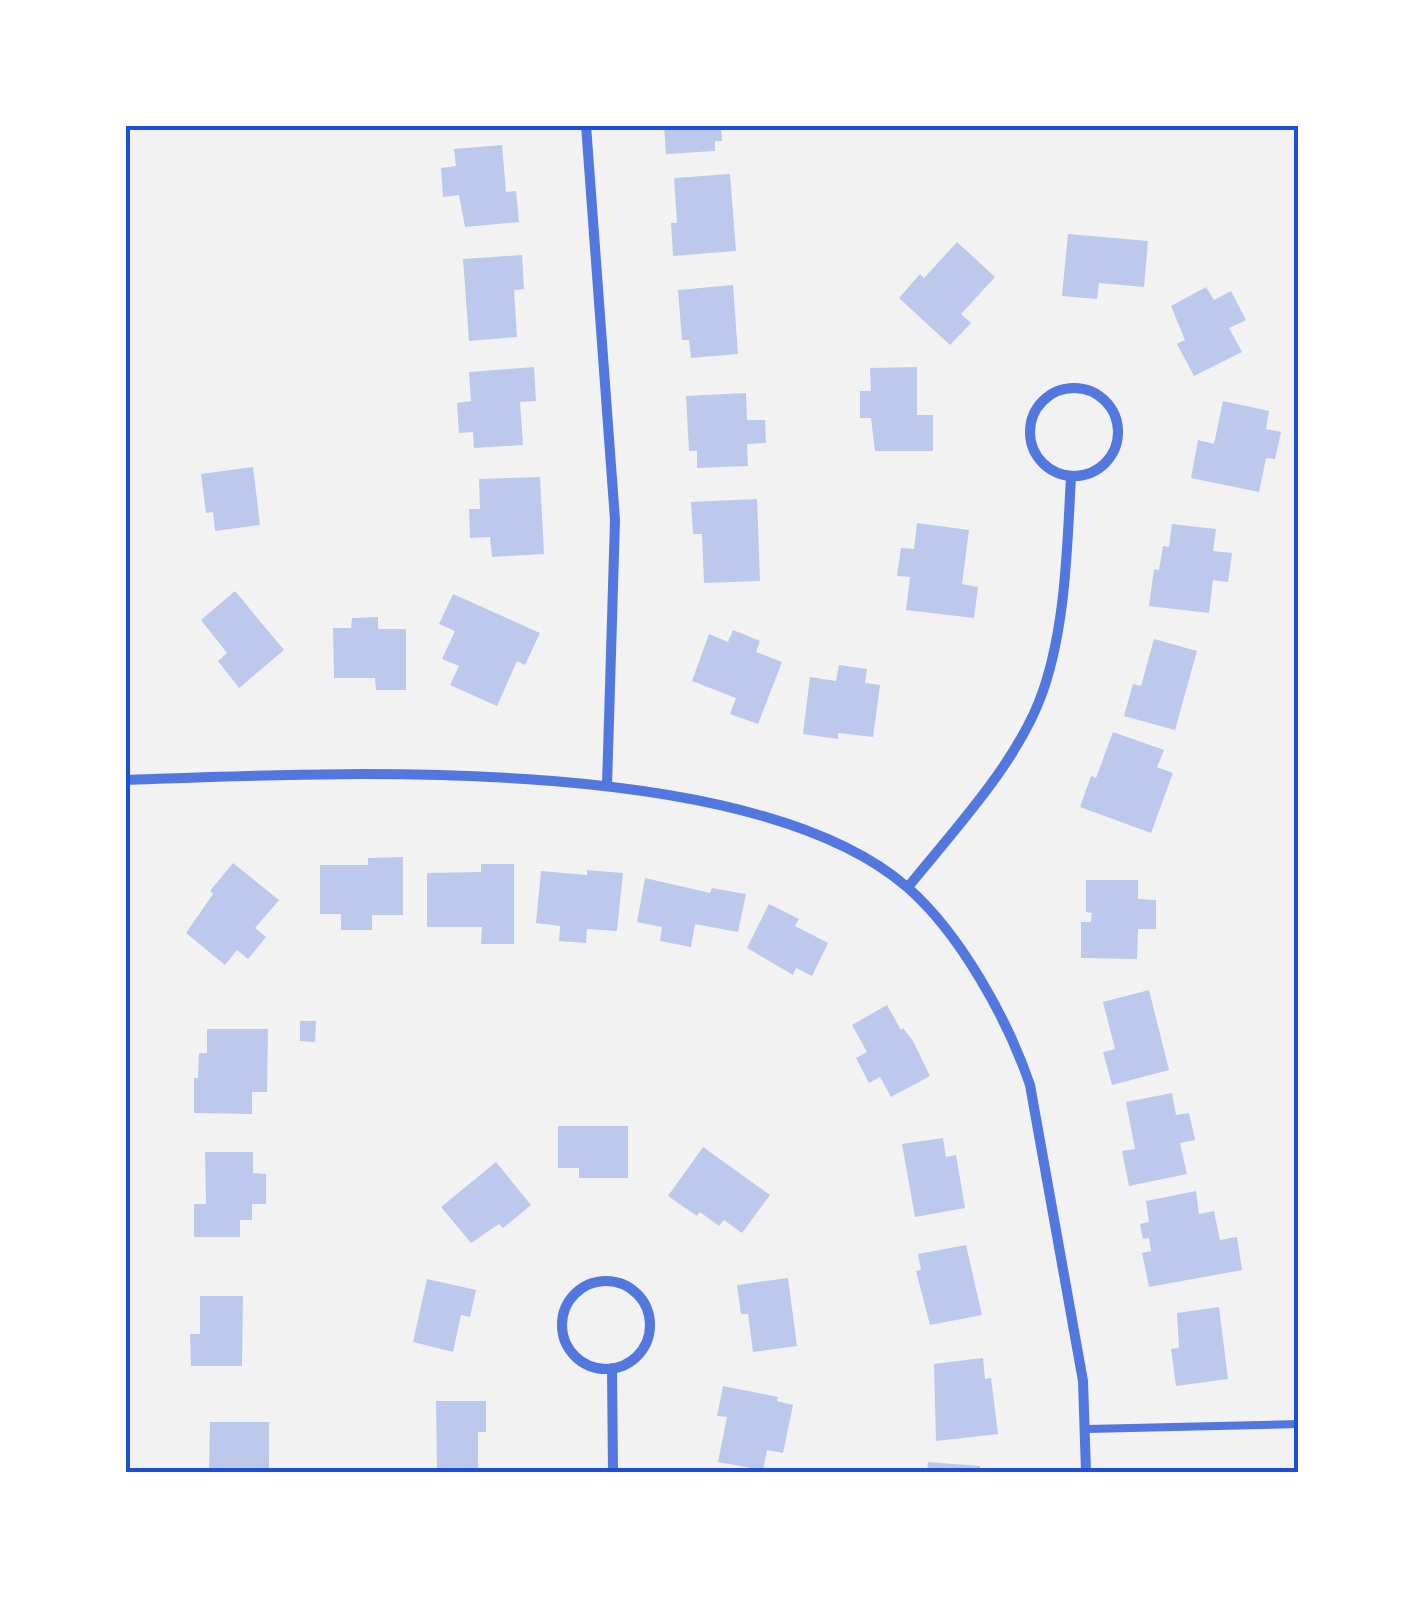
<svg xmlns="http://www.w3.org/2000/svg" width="1424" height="1597" font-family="'Exo 2',sans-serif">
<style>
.building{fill:#bdc9ec}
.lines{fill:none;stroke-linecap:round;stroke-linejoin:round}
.service{stroke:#5277de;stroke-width:8}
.minor{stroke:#5277de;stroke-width:10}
.neatline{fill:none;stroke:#1d4ed8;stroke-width:4}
</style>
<rect width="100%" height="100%" fill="#f2f2f2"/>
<path class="building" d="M664,125h57l1,16h-7v10l-49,3z
M502,145l4,47 10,-1 3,31 -54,5 -6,-32 -16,2 -2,-29 15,-2 -2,-17z
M730,174l6,77 -63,5 -2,-33h6l-3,-45z
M1068,234l80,7 -4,46 -45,-4 -2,16 -35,-3z
M957,242l38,35 -34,37 10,9 -21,22 -51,-47 21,-24 4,4z
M522,255l2,34 -10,1 3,47 -48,4 -6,-82z
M733,285l5,69 -47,4 -2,-18h-7l-4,-50z
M1206,287l8,13 17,-9 15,29 -17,8 13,24 -48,24 -17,-32 8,-4 -14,-34z
M534,367l2,34 -16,1 3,43 -49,3 -1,-16 -14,1 -2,-30 14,-2 -2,-29z
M917,367v48h16v36h-58l-4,-33h-11v-27h11l-1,-23z
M746,393l1,27h18l1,23 -19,1 1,22 -51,2v-17h-8l-3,-55z
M1223,401l46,10 -3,18 15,3 -6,27 -9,-1 -7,34 -68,-14 7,-38 16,4z
M253,467l7,58 -45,6 -2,-19 -7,1 -5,-39z
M540,477l4,77 -52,3 -2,-20 -20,1 -1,-29h11l-1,-30z
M757,499l3,82 -56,2 -2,-49h-9l-2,-32z
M917,523l52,7 -7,54 16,3 -4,31 -68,-8 4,-33 -13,-1 4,-28 13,1z
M1172,524l44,5 -3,22 19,2 -4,29 -15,-2 -4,33 -60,-7 5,-37 5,1 4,-24 6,1z
M235,591l49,59 -45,38 -21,-27 9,-8 -26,-33z
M453,594l87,39 -15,32 -8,-4 -20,45 -47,-21 9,-19 -17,-7 13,-28 -16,-7z
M378,617v12h28v61h-30l-1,-12h-41l-1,-50h18l1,-10z
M733,630l27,11 -4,11 26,10 -24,62 -28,-10 6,-16 -44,-17 17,-47 19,8z
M1154,639l43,12 -22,79 -51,-14 9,-32 8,2z
M839,665l28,4 -2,14 15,2 -7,52 -35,-4v6l-35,-5 7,-57 26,4z
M1113,732l51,18 -7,17 16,6 -22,60 -71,-26 11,-31 5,2z
M403,857v58h-31v15h-31v-16h-21v-49h48v-7z
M233,863l46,37 -24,28 11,9 -18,22 -11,-9 -12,15 -39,-32 27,-39 -3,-3z
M481,864h33v80h-33l1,-17h-55v-54l54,-1z
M587,870l36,3 -6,58 -30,-2 -1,14 -27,-2 1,-15 -24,-3 5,-52 46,4z
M645,878l65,15 2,-5 34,6 -8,38 -43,-8 -4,23 -31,-6 2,-14 -25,-5z
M1086,880h52v19l18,1v29h-18l-1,30 -56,-1v-36h10l1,-9 -6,-1z
M769,904l30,15 -4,7 33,17 -16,33 -16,-8 -3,7 -46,-27z
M1149,990l20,80 -57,15 -9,-33 12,-3 -12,-47z
M887,1005l14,25 2,-2 10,13 17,35 -39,21 -11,-20 -11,6 -13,-25 11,-6 -15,-27z
M300,1021h16l-1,21 -15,-1z
M207,1029h61l-1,63h-15v22l-58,-1v-35h4l1,-25h8z
M1172,1093l4,22 13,-2 6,27 -15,3 7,31 -58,12 -7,-35 13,-2 -9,-47z
M558,1126h70v52h-49v-10h-21z
M943,1138l3,19 10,-2 9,53 -50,9 -13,-73z
M703,1147l67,48 -28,38 -18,-13 -5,6 -19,-14 -3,4 -29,-20z
M205,1152h48v21l13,1v30h-14v16h-12v17h-46v-33h12z
M496,1162l35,43 -28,23 -4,-4 -28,19 -30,-36z
M1196,1191l3,23 15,-3 6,29 17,-3 5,33 -93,17 -7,-34 9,-2 -2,-13 -6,1 -3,-15 9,-2 -3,-21z
M966,1245l16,70 -52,10 -14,-54 5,-1 -3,-16z
M788,1278l9,68 -44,6 -5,-38h-7l-4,-29z
M427,1279l49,11 -6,27 -9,-2 -8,37 -40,-10z
M200,1296h43l-1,70h-51l-1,-32h10z
M1219,1307l9,72 -52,7 -5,-37 8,-1 -2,-35z
M983,1358l2,21 6,-1 7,56 -62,7 -2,-77z
M723,1386l55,11 -1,4 16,4 -10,48 -16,-3 -4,20 -45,-8 9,-45 -10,-1z
M436,1401h50v31h-8v37l-41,1z
M210,1422h59v50h-60z
M928,1462l52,4v6h-53z"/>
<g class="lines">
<path class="service" d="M1087,1429l212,-5"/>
<path class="minor" d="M586,125l29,395 -8,266
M1030 432a44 44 0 1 1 88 0a44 44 0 1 1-88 0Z
M125,780c203,-7 624,-30 782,107 53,46 101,133 123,198l53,296 3,91
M908,887c46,-57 111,-126 135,-196 23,-67 24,-144 28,-214
M562 1325a44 44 0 1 1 88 0a44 44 0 1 1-88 0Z
M612,1368l1,104"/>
</g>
<rect width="1424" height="1597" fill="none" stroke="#ffffff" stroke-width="255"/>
<rect x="128" y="128" width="1168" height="1342" class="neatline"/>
</svg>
